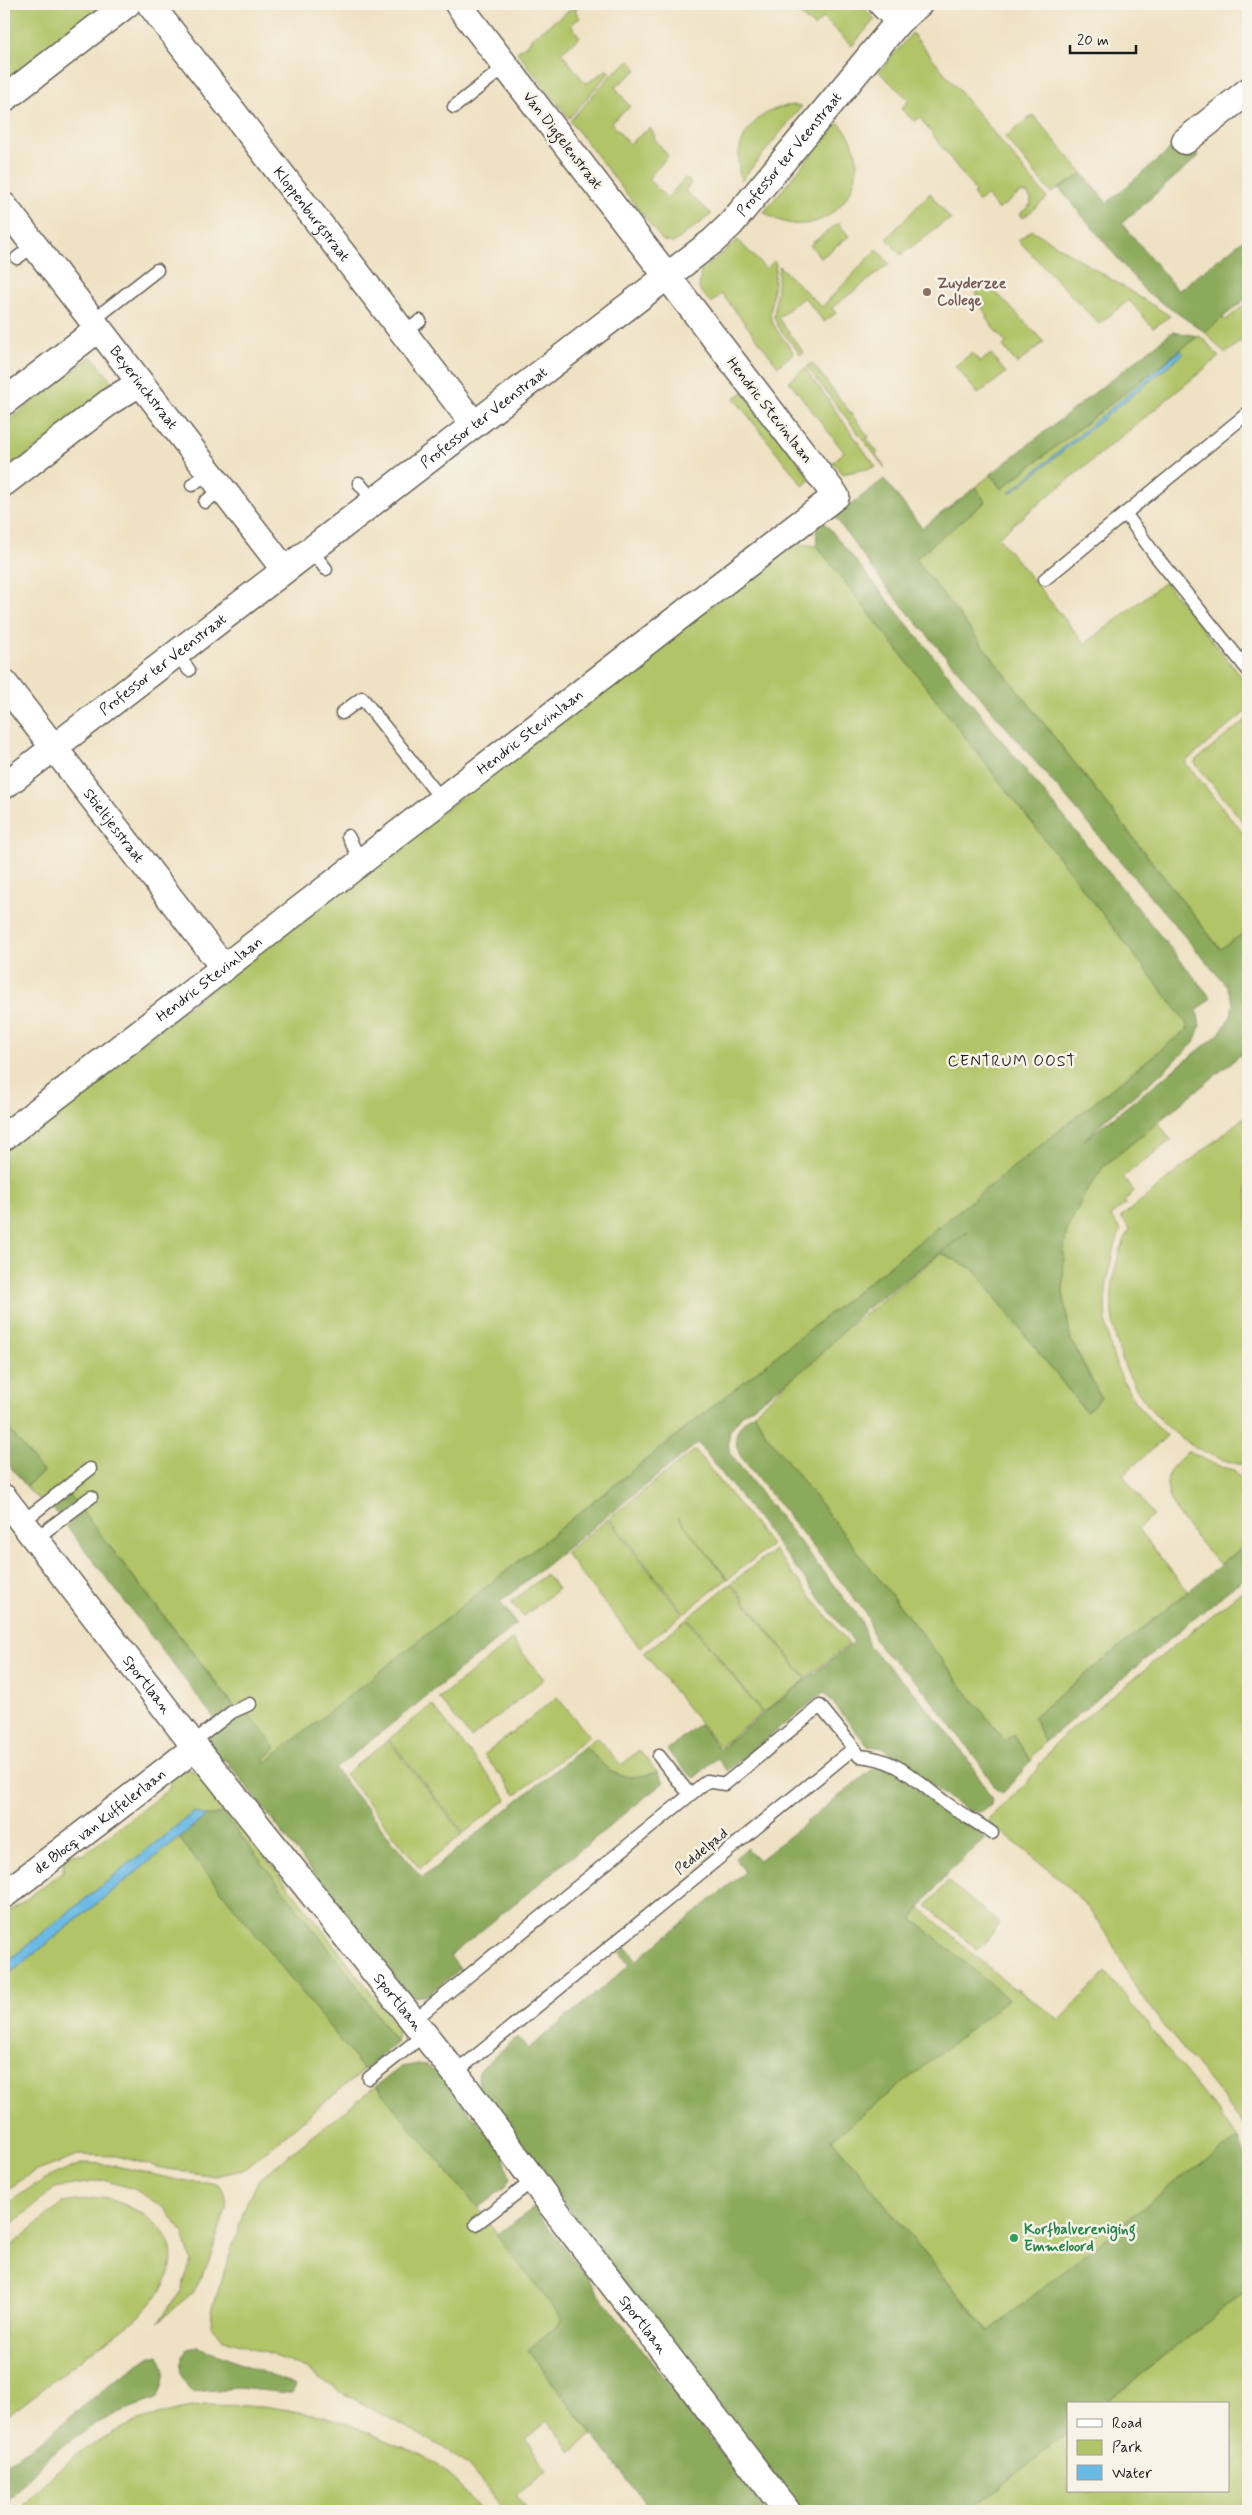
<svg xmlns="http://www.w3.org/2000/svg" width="1252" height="2515" font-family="Mynerve,sans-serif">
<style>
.green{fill:#b1c468;stroke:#667042}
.forest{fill:#8caa5c;stroke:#54633c}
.water{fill:#6abae5;stroke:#436b80}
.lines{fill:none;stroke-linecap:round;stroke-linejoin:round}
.lane-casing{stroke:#666157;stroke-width:15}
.street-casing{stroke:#666157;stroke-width:29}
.lane{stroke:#fff;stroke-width:12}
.street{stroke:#fff;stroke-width:26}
.education-dot{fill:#8d6e63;stroke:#f7f3e8;stroke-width:2}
.leisure-dot{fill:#2e9e5b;stroke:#f7f3e8;stroke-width:2}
.labels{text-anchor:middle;stroke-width:5;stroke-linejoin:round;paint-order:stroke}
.street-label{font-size:15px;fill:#1c1c1c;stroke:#f7f3e8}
.education-label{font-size:15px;font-weight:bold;fill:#785e54;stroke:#f7f3e8;text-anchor:start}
.leisure-label{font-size:15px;font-weight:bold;fill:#27864d;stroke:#f7f3e8;text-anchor:start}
.neighbourhood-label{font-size:16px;letter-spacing:1px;fill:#1c1c1c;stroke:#f7f3e8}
</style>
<rect width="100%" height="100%" fill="#f7f3e8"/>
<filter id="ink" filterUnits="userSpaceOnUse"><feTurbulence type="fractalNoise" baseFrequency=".02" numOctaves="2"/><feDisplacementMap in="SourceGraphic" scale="10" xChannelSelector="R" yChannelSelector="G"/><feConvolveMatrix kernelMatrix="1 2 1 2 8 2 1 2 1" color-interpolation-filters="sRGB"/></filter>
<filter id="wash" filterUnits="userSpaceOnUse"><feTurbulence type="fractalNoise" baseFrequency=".0096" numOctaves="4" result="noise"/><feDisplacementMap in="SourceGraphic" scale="20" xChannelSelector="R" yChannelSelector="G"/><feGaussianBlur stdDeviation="1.12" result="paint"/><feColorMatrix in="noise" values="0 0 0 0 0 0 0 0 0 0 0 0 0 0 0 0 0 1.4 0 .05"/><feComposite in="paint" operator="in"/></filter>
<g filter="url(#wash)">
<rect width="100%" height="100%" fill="#efe2c4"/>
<path class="green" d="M4,4h110l-110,85z
M578,4h5l-8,6 5,8 -9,7 9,12 -19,15 25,32 20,-14 4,2 -41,46 -52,-66 14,-11 -1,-2z
M789,4h71l15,15 -23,27 -29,-28 -9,9z
M912,33l135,165 -24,20 -3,-4 11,-10v-5l-4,-6h-7l-22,17 -11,-15 -8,7 -6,-8 3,-2 -56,-74 -6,3 -13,-12 8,-9 -30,-28z
M630,60l7,10 -22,17 15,20 -19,15 18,22 21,-16 5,8 -1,2 14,18 -20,23 19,19 18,-20 6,5 -6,8 27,23 -39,29 -10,-2 -93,-120 40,-45z
M793,105l9,1 -61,75c-11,-39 13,-72 52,-76z
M1033,115l50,59 -32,19 -46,-56z
M838,122c52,50 -14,134 -74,90z
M930,193l21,27 -7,2 -43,33 -14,-17z
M838,223l11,13 -28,22 -11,-13z
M1032,230l138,86 -17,12 -24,-28 -30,24 -81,-84z
M738,240l28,29 8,-8 2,2 -6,54 6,12 18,24 -16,13 -56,-72 -11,9 -12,-14 2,-18z
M877,249l12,15 -57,44 4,5 -12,9 -20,-25 -26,21 26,35 -3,2 -23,-28 -4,-10 5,-51 43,41z
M987,283l57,59 -27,22 -14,-18 3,-3 -20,-25 2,-2 -9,-12 4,-2 -7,-9z
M1248,302v33l-23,19 -20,-22 17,-14 4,2z
M1198,336l6,3 15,18 -221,180 87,107 80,-62 83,103v25l-63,52 63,77v91l-27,20 -306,-391 70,-57 -9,-15 15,-13 10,15z
M972,353l8,9 11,-8 15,19 -28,21 -23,-28z
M92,356l24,31 -112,85v-48z
M812,363l57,74 -2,2 11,14 -2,2 9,13 -78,-101z
M805,368l71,99 -34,7 -9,-12 11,-10 -55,-71z
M743,392l68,87 -8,7 -69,-88z
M792,543l25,3 367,473 4,9 -924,736 1,-6 11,-10 -36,-35 -171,-219 -17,13 -20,-13 -6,-8 17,-14 -39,-49v-272l171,-134z
M1248,718v110l-54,-66z
M1248,1114v352c-106,-18 -170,-140 -118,-237l-9,-12z
M1158,1122l13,18 -48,37 11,14 -10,11 2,2 -16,12 11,14c-31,77 -16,151 46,206l-44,39 30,40 -15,14 50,63 -154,124c5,10 4,17 11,26l-11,12 -3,7 -18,-27 -8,7 -239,-307 -12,-21 47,-43 11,-7 26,-28 103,-82 32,16 112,142 16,-13 -30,-58 -8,-47 1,-46 3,-17 9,-20 17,-30 11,-14z
M695,1450l76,95 -43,34 -50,-62 49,62 -43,34 -75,-95z
M1188,1451l28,14 18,5 14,17v56l-28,22c-18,-22 -65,-64 -50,-94 4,-8 13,-13 18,-20z
M608,1519l75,95 -43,34 -75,-95z
M774,1550l75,94 -43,34 -75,-95z
M546,1574l12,15 -35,28 -12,-15z
M730,1584l76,95 -43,34 -75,-95z
M1248,1586v546c-32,-47 -70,-86 -103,-131 -19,-25 -28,-54 -46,-79 -28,-39 -71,-68 -109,-99l-1,-5 37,-34 28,-39 11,-11z
M687,1619l75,94 -43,34 -75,-94z
M512,1640l32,39 -73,59 -32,-40z
M557,1697l32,39 -73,59 -32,-40z
M432,1705l75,94 -43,34 -75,-94z
M597,1737l24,28 18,-15 18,22c-38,12 -47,1 -72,-26z
M388,1740l75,94 -43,34 -75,-94z
M188,1769l13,5 194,249 4,7 -3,13 -45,-65 -128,-165 -17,3 -12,-4 -190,152v-48l59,-45 1,-12 7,-5 12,1 86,-66 2,-12z
M179,1838l185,232 -121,100 -28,6 -54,-8 -44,-12 -37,-1 -48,18 -28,19v-214z
M948,1881l52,43 -22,26 -51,-44z
M920,1908l95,82 2,-1 43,31 46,-48 133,167 -247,197 -160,-197 174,-141 -94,-80z
M376,2086l102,122 85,112 -35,30 64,85 -21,17 -23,-31 -22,18 21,32 -30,24 12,16h-24l-36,-44 -21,-17 -109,-59 -33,-22 -42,-17 -43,-14 -10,-12 1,-16 35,-108 13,-24z
M85,2163c35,0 68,14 103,18 9,1 23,0 30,4 9,5 9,14 8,24l-18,55 -16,29 -34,29 23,-31 10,-30 -8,-28 -17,-24 -32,-20 -30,-9 -49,8 -51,43v-24c25,-20 49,-35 81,-44z
M103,2197c60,18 95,54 45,110 -15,17 -41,33 -60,47 -28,22 -56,43 -84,65v-167l58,-49z
M1248,2289v222h-279l99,-79v59h160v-87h-124z
M205,2405l59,1 61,10 23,8 76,32 15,10 21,19 21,26h-461c47,-61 108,-96 185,-106z"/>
<path class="forest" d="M1185,137l14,19 -77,67 56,68 70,-55v61l-43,35 -59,-40 -87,-104 24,-14 24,29z
M1172,332l26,4 -197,153 -10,-15z
M884,479l38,49 54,-41 9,15 -70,57 305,390 28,-19v127l-4,-5 -140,114 -20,29 -17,35 -3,17 -1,46 8,47 30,58 -15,14 -113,-143 -32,-16 28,-22 -108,82 -49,50 -70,52 -12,15 -2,13 3,12 130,165 8,27 46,46 28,34 24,31 25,41 -1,6 -11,7 -10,-1 -26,-16 -60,-47 -16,-2 -44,-54 -97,79 -10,-13 -23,20 -13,-11 -14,-17 32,-26 20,25 135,-107 -156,-199 -198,159 17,22 -182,145 87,109 163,-132c25,27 34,38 72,26l7,10 -214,174 10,13 -32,26 -14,2 -11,-8 -176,-228 -8,-2 -15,-19 17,-13 -169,-220 17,-13 170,219 8,-1 29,36 -11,10 -1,6 924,-736 -4,-9 -367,-473 -1,-21 5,-7 390,480 -14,12 3,16 -6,17 -29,27 -56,46 -25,24 134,-105 13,-19 2,-12 -6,-18 -344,-403 -48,-66z
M754,1413l12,21 239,307 8,-7 18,27 -28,32 -6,-3 -19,-29 -60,-78 -36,-33 -8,-11 -6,-21 -6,-10 -121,-151c-10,-19 -5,-31 13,-44z
M4,1423l39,49 -17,14 -22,-27z
M1248,1543v33l-13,9 -190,157c-8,-10 -5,-16 -12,-25z
M880,1766l14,4 44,36 48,32 -37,33 -37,47 96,81 -176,140 156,193 187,-150 64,-43 9,26v124l-144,115h-36v28l-99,79h-174l-316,-421 -1,-14 3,-8 36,-31 11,12 102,-84 -10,-12 6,-6 11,13 108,-88 -10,-14 12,-10 12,12 114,-91z
M223,1813l128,164 45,66 -32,27 -185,-232 27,-22z
M418,2064l9,1 12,9 64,80 7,25 -5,8 -27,21 -102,-122 25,-19z
M534,2208l231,303h-114l-123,-161 35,-30 -67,-85z
M198,2347l98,38 -4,8h-4l-49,-5 -47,4c-13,-16 -16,-24 -5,-43z
M151,2356h8c10,14 4,29 -2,43 -67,20 -111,53 -153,108v-43l39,-24 68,-57z"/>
<path class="water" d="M1181,350l2,4 -172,139h-2z
M194,1812l12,4 -202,162v-14z"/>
</g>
<g filter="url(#ink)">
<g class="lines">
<g class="lane-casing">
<path id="lane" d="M454,107l52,-41
M17,258l17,-13
M92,321l65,-51
M404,333l16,-12
M359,483l14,17
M192,485l17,-13
M205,502l17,-13
M1125,513l30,42 93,115
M310,549l16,20
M1045,579l203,-166
M176,653l13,17
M342,713l20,-15 80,102
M348,836l13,26
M22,1522l68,-53
M35,1539l56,-42
M192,1743l40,-31 18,-8
M659,1756l31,39
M413,2021l294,-240 18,3 95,-78 34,42
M455,2073l399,-325 5,8c41,3 56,25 87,47 15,11 31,19 46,30
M369,2078l55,-43
M476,2224l58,-44"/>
</g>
<g class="street-casing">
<g id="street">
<path id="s1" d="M150,4l323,419"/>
<path d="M882,4l17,17"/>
<path d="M4,99l123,-95"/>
<path d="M1185,141l63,-50"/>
<path id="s2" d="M4,206l280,363"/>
<path d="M4,402l94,-73"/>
<path d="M4,483l108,-83 28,-17"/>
<path id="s3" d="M4,683l220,285"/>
<path id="s4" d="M4,786l709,-545 18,-17 168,-203 20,-17"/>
<path id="s5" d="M4,1137l832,-641 -378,-492"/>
<path id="s6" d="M4,1498l188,245 263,330 95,130 237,308"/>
<path id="s7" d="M4,1895l192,-148"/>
</g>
</g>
<use href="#lane" class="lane"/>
<use href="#street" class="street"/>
</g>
</g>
<circle class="education-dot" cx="927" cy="292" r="5"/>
<circle class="leisure-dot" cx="1014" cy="2238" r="5"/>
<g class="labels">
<g class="street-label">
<text transform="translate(563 140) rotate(52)" y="5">Van Diggelenstraat</text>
<text dy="5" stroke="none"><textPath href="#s4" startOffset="1010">Professor ter Veenstraat</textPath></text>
<text dy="5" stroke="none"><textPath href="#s1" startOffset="265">Kloppenburgstraat</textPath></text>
<text dy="5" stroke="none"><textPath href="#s2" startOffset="229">Beyerinckstraat</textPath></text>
<text transform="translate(770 410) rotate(52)" y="5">Hendric Stevinlaan</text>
<text dy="5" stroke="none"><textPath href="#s4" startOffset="605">Professor ter Veenstraat</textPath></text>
<text dy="5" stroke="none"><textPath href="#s4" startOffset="200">Professor ter Veenstraat</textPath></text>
<text dy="5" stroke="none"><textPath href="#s5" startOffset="664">Hendric Stevinlaan</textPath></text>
<text dy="5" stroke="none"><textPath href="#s3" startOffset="180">Stieltjesstraat</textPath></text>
<text dy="5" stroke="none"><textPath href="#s5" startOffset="259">Hendric Stevinlaan</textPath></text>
<text dy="5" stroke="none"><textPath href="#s6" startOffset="235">Sportlaan</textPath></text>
<text dy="5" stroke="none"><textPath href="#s7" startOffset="121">de Blocq van Kuffelerlaan</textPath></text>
<text transform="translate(701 1851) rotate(-39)" y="5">Peddelpad</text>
<text dy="5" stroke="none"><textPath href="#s6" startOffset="640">Sportlaan</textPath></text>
<text dy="5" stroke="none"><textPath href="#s6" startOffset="1045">Sportlaan</textPath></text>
</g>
<g class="education-label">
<text x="937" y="288">Zuyderzee<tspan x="937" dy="17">College</tspan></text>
</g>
<g class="leisure-label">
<text x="1024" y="2234">Korfbalvereniging<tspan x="1024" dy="17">Emmeloord</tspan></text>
</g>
<g class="neighbourhood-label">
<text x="1012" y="1066">CENTRUM OOST</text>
</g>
</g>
<rect width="1252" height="2515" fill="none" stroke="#f7f3e8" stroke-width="20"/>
<rect x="1067" y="2402" width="162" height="90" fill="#f7f3e8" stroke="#9f9d96"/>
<rect x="1077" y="2419" width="25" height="8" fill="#ffffff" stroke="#9f9d96"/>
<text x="1112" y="2428" font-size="15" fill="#1c1c1c">Road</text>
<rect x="1077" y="2440" width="25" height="15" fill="#b1c468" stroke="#9f9d96"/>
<text x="1112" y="2452" font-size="15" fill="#1c1c1c">Park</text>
<rect x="1077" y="2465" width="25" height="15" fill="#6abae5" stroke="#9f9d96"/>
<text x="1112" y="2478" font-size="15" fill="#1c1c1c">Water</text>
<path d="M1070 45v8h66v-8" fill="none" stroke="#1c1c1c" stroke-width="2.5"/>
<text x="1077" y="45" font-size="15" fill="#1c1c1c" stroke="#f7f3e8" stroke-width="4" paint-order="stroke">20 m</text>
</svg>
